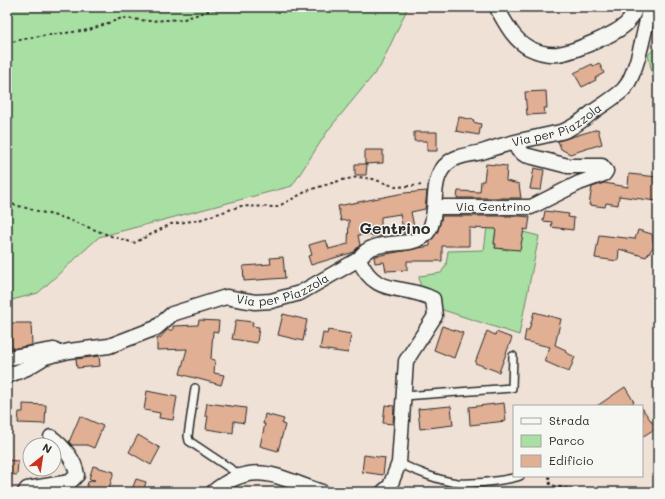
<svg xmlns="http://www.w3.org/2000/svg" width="665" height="499" font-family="Mali,sans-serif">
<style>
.green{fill:#a8dfa2;stroke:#6a8566}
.building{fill:#e1af93;stroke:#2b2b2b}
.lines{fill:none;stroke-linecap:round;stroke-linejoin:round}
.lane-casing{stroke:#2b2b2b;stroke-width:10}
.street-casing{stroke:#2b2b2b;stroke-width:17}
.path{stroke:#2b2b2b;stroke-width:2;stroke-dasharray:3 3;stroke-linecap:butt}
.lane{stroke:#f6f6f2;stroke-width:7}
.street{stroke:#f6f6f2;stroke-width:14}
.labels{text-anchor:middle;stroke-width:3;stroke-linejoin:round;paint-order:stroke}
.street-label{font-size:12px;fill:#2b2b2b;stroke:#f6f6f2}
.district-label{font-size:16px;font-weight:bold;fill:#2b2b2b;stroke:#f6f6f2}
</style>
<rect width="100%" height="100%" fill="#f0e1d6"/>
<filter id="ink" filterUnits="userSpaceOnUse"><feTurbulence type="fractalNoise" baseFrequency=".025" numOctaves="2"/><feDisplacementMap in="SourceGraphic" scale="8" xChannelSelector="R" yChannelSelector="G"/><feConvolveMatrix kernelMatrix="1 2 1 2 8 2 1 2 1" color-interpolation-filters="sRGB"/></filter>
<g filter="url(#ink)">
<path class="green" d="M7,7h401l-28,60 -51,62 -37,57 -193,51 -61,56 -26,7 -5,-1z
M658,45v53l-10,-43z
M487,227l9,1 -2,16h2l-1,4 13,2v-2l12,2 3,-18 16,4 -20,99 -85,-28 -13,-14 -2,-17 22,-3 5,-8 2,-14 36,-1z"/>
<path class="building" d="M599,63l5,10 -9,5 1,2 -14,7 -8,-14 18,-9 1,2z
M546,91l1,17h-3l1,6 -18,1 -2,-23z
M459,117l15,3 -1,2 8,2 -2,11 -23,-4z
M598,129l4,15 -32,10 -9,-5 -3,-8z
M414,132h23v19h-10v-10h-13z
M365,150h18v13l-18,1z
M355,164h12l-1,11h-11z
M486,164l21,2 -1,15 13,3 2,14h-64l1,-7 22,1 1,-11h3z
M534,168l10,2 -3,20 -11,-1z
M629,174l29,3 -2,24 -37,-5 -1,9 -12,-2 -1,4 -16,-2 3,-18 12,-4 24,4z
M427,191l-2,18 -14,3 4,20 -11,2 -4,-20 -19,3v19l-23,-1 2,10 -6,7 -43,13 -3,-9 4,-1 -3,-10 17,-5 3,9 19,-5 1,-24 -8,1 -3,-15 66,-13z
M545,211l24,3 -1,3 6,1 -1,12 -22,-3 1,-5 -9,-1z
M442,216h78l10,1 -2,13 -4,-1 -4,21 -25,-2 1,-4h-2l2,-15 -27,-1v18h-27v15h-35v9l-21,1 -2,-9 -9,1 -1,-6 2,-1 54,-10v-4l8,-11z
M638,230l14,4 2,12 -8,11 -27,-8 -1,12 -23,-3 4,-23 36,4z
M283,257l2,21 -41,3 -1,-15 28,-2 -1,-6z
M534,312l27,7 -6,26 11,5 -1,2 10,5 -6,15 -25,-11 6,-14 -26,-6 2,-11h3z
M283,314l24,6 -4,21 -25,-6z
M199,320l20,1 -1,11 -5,-1 -2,28 4,1 -1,13 10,2 -3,10 -41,-11 7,-25 -30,1v-12h3l7,-8h6v-4l25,-1z
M236,320l17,2 -1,4 7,1 -2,16 -25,-4z
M11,323h20l1,22 -20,4z
M442,326l21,7 -9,25 -20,-8z
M328,330l23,4 -3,19 -28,-4 3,-16 4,1z
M487,331l8,4 1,-3 16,6 -13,34 -24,-9z
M99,356l1,10 -23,2 -1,-9z
M625,387l9,15 -6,4h-31z
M147,391l30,6 -4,23 -14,-2 1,-5 -16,-3z
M207,403l39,5 -2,15 -10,-2 -1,12 -27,-4 2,-13h-3z
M504,403l2,18 -36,4 -1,-18z
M23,404l23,1 -1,19 -27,-1 1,-11h4z
M385,405l9,1 -1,18 -10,-1z
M451,406l2,19 -33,4 -2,-20z
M642,408l14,20 -14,9z
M265,414l19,5 -2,5 3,1 -7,26 -18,-5 5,-22h-2z
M80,416l23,10 -9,22 -7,-3h-15l-3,-3z
M138,435l22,13 -9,17 -22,-13z
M364,455l21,3 -2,17 -21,-3z
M7,460l11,1 -1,14 -10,-1z
M93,466l21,6 -6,20h-23l3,-10 7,-2 -6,-1z
M136,479l10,3 -3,10h-12z"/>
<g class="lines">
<g class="lane-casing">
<path id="lane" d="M195,388l-7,48 1,5 51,34
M404,396l108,-8 1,-32
M399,463c16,8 41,18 59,20 16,1 47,-2 62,-7"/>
</g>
<g class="street-casing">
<g id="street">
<path d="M498,10c8,14 16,30 31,38 8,4 19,7 29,6 15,-2 59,-20 69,-31 4,-4 7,-11 9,-16"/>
<path id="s1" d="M435,207h96l48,-24 25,-9 2,-3 -4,-5h-34l-43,-11 -7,-5 4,-9"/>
<path d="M359,259c16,39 43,24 74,40l2,17 -29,45 -7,102 -9,23 -7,6"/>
<path d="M7,358l47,-8"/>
<path id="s2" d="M7,376l20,-8 18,-11 24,-6 40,-5 47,-18 16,-14 54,-17 29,5 16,-1 29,-8 59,-34c13,-23 50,-9 66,-24 17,-15 1,-55 23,-72 9,-9 28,-8 40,-13 24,-9 50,-12 76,-19 11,-4 21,-13 30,-20 10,-7 20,-13 29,-21 14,-14 22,-63 27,-83"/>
<path d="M25,492l2,-3 43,-7 7,-7c-2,-15 -14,-29 -26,-38"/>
<path d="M213,492c42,-34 65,-14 109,0"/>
</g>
</g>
<path class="path" d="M7,43l26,-6 56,-7 33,-12 27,3 35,-2 36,-12
M7,203l57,15 47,18 23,7 37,-19 28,-4 42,-14 36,1 32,-17 33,-10 16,-3 15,2 23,8 27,-2
M549,476l1,9 34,7"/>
<use href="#lane" class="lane"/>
<use href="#street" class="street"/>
</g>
</g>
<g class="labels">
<g class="street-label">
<text dy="4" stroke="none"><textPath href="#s2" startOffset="646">Via per Piazzola</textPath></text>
<text dy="4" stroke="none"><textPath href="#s1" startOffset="58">Via Gentrino</textPath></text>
<text dy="4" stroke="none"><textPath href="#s2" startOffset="295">Via per Piazzola</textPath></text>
</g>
<g class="district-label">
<text x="395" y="234">Gentrino</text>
</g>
</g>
<rect width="665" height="499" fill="none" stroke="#f6f6f2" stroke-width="24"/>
<rect x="12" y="12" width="641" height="475" fill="none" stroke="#2b2b2b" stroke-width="1.5" filter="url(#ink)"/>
<rect x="513" y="405" width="130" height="72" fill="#f6f6f2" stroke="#a5a5a2"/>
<rect x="521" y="418" width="20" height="6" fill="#f6f6f2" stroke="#a5a5a2"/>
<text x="549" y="425" font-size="12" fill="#2b2b2b">Strada</text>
<rect x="521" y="435" width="20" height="12" fill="#a8dfa2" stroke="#a5a5a2"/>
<text x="549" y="445" font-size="12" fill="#2b2b2b">Parco</text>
<rect x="521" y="455" width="20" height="12" fill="#e1af93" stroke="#a5a5a2"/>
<text x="549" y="465" font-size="12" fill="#2b2b2b">Edificio</text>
<g transform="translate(42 457) rotate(30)"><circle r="19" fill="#f6f6f2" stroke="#a5a5a2"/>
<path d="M0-3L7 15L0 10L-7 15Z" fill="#c8321e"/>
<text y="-6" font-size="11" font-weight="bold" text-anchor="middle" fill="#2b2b2b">N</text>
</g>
</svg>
